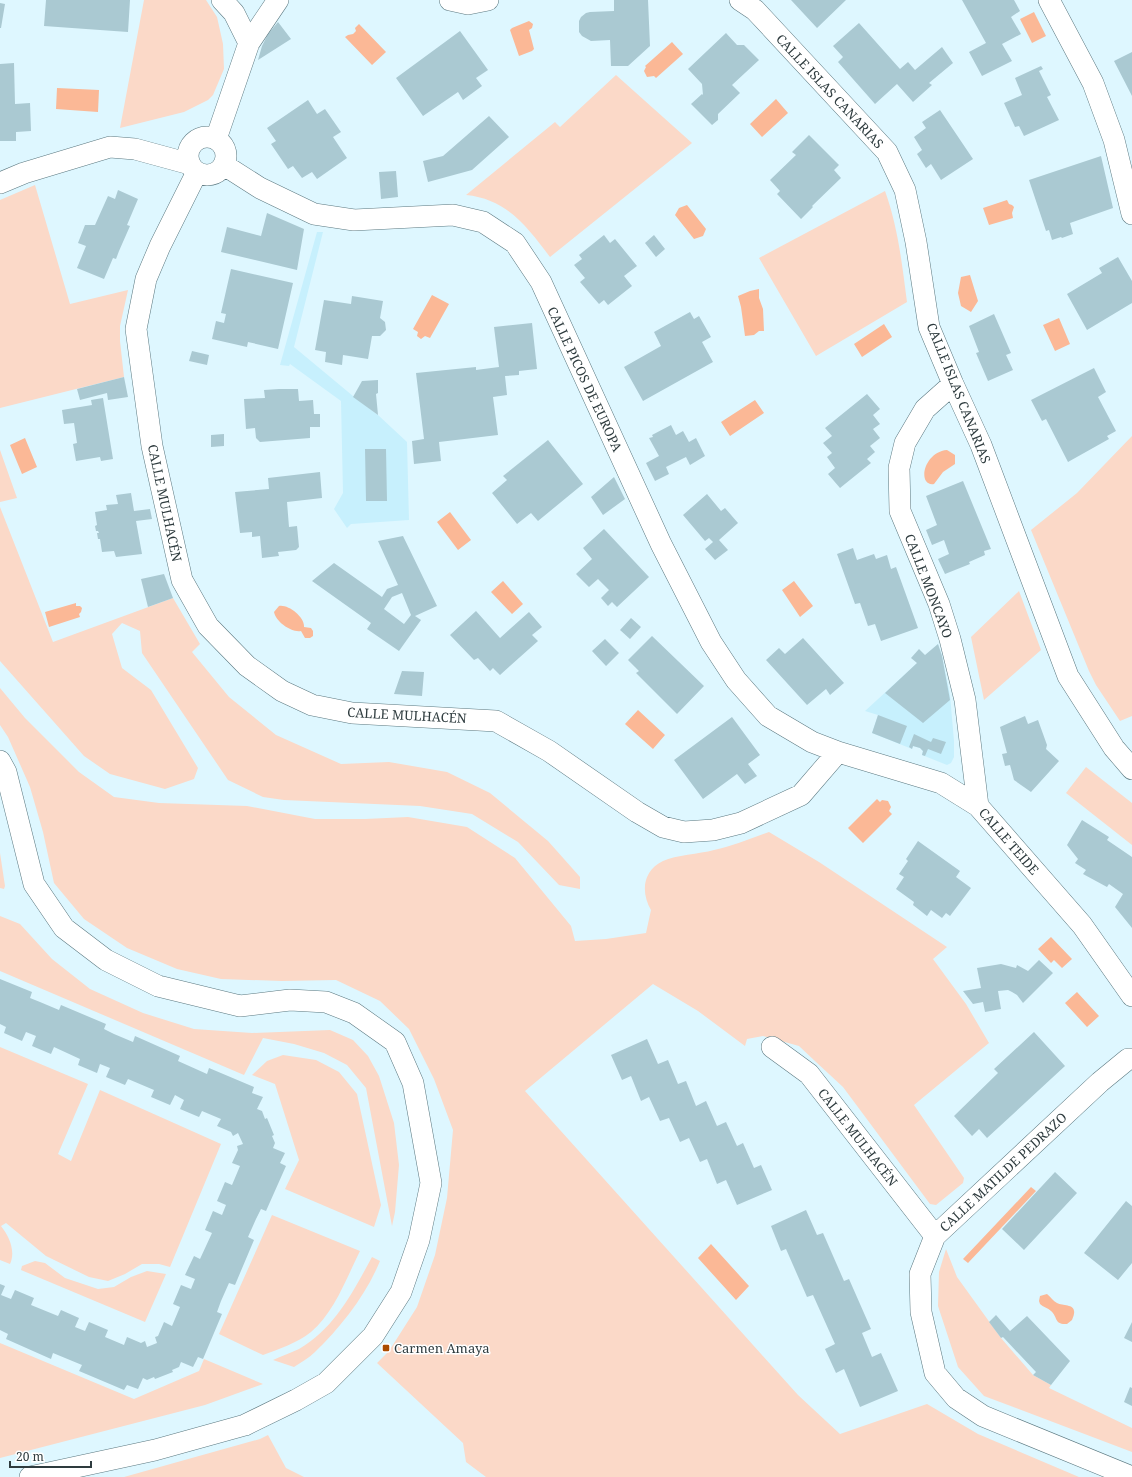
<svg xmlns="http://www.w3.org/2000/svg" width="1132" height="1477" font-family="'Noto Serif',serif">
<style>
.built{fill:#c7f0fd}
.green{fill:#fbd9c8}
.water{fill:#fbb896}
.building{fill:#aac9d2;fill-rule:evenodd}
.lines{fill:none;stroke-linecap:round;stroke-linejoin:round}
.minor-casing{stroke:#5c7981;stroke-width:22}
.minor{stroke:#fff;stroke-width:21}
.poi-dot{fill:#ab4b00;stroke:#fff;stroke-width:1.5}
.labels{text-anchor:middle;stroke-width:3;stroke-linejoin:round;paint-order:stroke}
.street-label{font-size:13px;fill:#2e3b3e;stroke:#fff}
.poi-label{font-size:13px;fill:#2e3b3e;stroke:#fff;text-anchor:start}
</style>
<rect width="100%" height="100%" fill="#def7ff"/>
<path class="built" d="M317,232h6l-29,115 59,49 25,19 29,27 2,78 -58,4 -4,4 -13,-19 9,-16 -2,-92 -51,-37 -1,2 -9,-1z
M938,644l4,12 8,39 4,46v16l-3,6 -4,2 -25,-10 1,-4 -3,-3 -7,-2 -1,3 -40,-16 6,-18 -13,-4z"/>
<path class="green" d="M144,0h62l11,17 6,27 1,25 -11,26 -5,5 -24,12 -64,16z
M616,75l76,68 -142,114c-23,-30 -43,-58 -84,-62l89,-73 5,5z
M35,185l35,119 58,-14 -8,36v15l4,36 -124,31v-208z
M885,191c13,36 17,73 22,111l-91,54 -57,-98z
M1132,436v280l-12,5 -24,-36 -7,-14 -58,-141 46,-37z
M0,450l17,48 -17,4z
M0,507l53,135 120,-44 27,46 -8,8 37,45 47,38 65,29 48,-2 58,10 43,21 58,48 32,36v12l-21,-4 -41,-43 -46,-28 -52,-8 -136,-6 -21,-3 -35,-17 -86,-127 -2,-22 -18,-8 -10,11 10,34 29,22 47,78 -4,11 -29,10 -55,-15 -26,-18 -84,-95z
M1019,591l22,59 -57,50 -13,-63z
M0,688l25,30 54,54 35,25 45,6 88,3 68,13h50l43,-2 59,10 48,31 56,68 4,15 31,-2 40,-6 5,-23c-10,-17 -9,-39 12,-49 13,-6 36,-7 51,-11 19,-4 37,-12 55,-18l50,30 128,85 -14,12 33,45 23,39 -75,62 50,73 -1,5 -27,22 -6,-1 -87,-117 -27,-25 -17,-16 -36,-10 -16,3 -2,7 -47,-35 -45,-27 -128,107 273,304 42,39 87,-30 51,30 101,43h-593l-20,-15 -3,-19 -86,-80 12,-12 28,-44 18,-52 12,-57 6,-68 -19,-51 -25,-50 -29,-28 -44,-21 -54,1 -61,-2 -44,-10 -50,-21 -43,-29 -30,-36 -11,-51 -13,-45 -22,-50 -8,-12z
M1086,767l46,36v42l-66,-52z
M0,853l5,33 -1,3 -4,-1z
M0,916l20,8 32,35 38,30 53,24 51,16 58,4 78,-3 23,10 15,16 11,20 15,47 5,42 -4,47 -3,14 -26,-138 -19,-23 -23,-12 -30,-9 -31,-6 -19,37 -244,-104z
M0,1047l88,37 -30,70 13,7 29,-71 121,54 -51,123 -11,-3h-17l-17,10 -17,7 -19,-4 -43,-21 -40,-33 -5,3c8,10 15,25 9,38l-10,-4z
M283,1055l33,5 23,12 18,22 24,111 -7,22 -89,-38 14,-29 -24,-76 -23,-9 15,-14z
M272,1215l88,36c-13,26 -26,62 -49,81 -14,11 -32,17 -48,23l-44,-21z
M946,1249l11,28 44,61 32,37 18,10 -2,3 83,40v24l-148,-56 -26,-29 -20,-61 1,-34z
M372,1257l8,4c-14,34 -39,66 -65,91 -6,6 -14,10 -21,15l-21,-7c8,-4 18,-7 26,-11 35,-20 54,-57 73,-92z
M35,1261l10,2 20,15 33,11 16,-2 17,-10 16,-6 19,3 -21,48 -124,-52 1,-4z
M0,1343l134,56 65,-28 5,-12 59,25 -58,21 -205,53z
M268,1435l18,33 18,9h-180l136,-38z"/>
<path class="water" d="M1034,12l12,24 -14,7 -12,-24z
M529,21l4,3 -1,4 -3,2 5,19 -2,2 -13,5 -9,-26 2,-2z
M359,24l27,28 -14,13 -27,-28 3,-2 5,-1 3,-3 -1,-3z
M672,42l11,12 -27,24 -2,-2 -7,1 -3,-6 2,-4 -1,-1z
M57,88l42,2 -1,22 -42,-3z
M776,99l12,14 -26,24 -12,-13z
M1007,200l2,4 3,1 2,2 -2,6 1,5 -24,7 -6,-17z
M687,205l19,24 -3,7 -9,3 -19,-24 4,-7z
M970,275l8,26 -7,11 -10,-6 -3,-13 3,-16z
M759,289v9l4,11 1,22h-5l-5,4 -9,1 -4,-29 -3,-11 12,-5z
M432,295l17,9 -19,34 -5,-2 -4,3 -4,-3 1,-4 -5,-3z
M1059,318l11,26 -15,7 -12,-26z
M884,324l8,13 -30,20 -8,-13z
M755,400l9,13 -34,23 -9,-14z
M25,438l12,29 -15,7 -12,-29z
M947,450l8,5v9l-12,8 -9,12c-17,3 -11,-32 13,-34z
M450,512l21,28 -13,10 -21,-28z
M503,581l20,23 -11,10 -21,-22z
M794,581l19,25 -13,11 -18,-27z
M76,603v3h4l2,2 -1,4 -2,2 1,3 -31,10 -4,-15z
M279,606c9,-2 26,11 25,21l7,1 2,3v5l-3,2h-5l-4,-7c-9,2 -25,-9 -27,-19z
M638,710l27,25 -12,14 -28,-25z
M877,799l3,3 2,-2 6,1 3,6 -2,4 3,3 -29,29 -15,-15z
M1051,937l21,22 -10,9 -8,-8 -3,3 -13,-14z
M1077,992l22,24 -12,11 -22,-24z
M1031,1187l5,4 -68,72 -5,-4z
M711,1244l38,42 -13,14 -38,-42z
M1047,1294c4,3 6,7 10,9 7,4 23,-1 15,17l-5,4c-13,1 -9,-7 -16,-13 -3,-3 -8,-4 -11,-7l-1,-3 1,-5z"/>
<path class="building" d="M46,0h84l-2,32 -84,-6z
M614,0h34l2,46 -22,20h-17l-1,-26 -19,1 -9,-5 -3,-4v-11l2,-4 5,-4 4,-1 24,-1z
M791,0h55l-29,28z
M962,0h52l6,11 -9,6 10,17 -19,10 10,17 -30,15 -13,-24 17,-9z
M0,3l5,1 -4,24h-1z
M278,22l13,17 -33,21 4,-14 6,-12z
M859,23l41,46 8,-7 7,8 27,-23 11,16 -24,20 3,2 -19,17 -16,-18 -22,20 -37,-42 5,-5 -10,-11z
M460,31l28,39 -12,8 6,8 -19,14 -5,-8 -35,24 -27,-38z
M726,33l11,12h7l15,15 -27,25 8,8 -22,21v6l-6,5 -21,-21 11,-10 1,1 -1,-11 -14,-15z
M1132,52v44l-18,-35z
M14,63l1,41 15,-1 1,28 -15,1v9h-16v-77z
M1041,66l2,3 -4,2 12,24 -4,2 12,23 -35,16 -5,-10 -4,1 -11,-24 18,-8 -7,-17z
M308,100l9,14 8,-5 16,23 -8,5 14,21 -30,21 -5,-7 -10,6 -9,-12 -5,3 -17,-25 5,-3 -9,-13z
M940,110l33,49 -32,21 -10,-16 -5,4 -9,-14 5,-4 -8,-13 12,-9 -4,-6z
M489,116l20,21 -37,33 -44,12 -5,-21 20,-5z
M809,135l30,30 -5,5 7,8 -29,28 1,1 -12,12 -24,-25 3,-3 -10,-11 26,-25 -4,-3z
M1101,156l12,52 -43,15 3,11 -11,4 -1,-1 -9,3 -3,-10 -3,1 -17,-51z
M396,171l2,26 -17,2 -2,-27z
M118,190l20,9 -11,26 3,1 -11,25 -3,8 -3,-1 -9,21 -27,-11 9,-22 -8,-3 7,-18h10l13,-29 7,3z
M267,213l37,16 -7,41 -76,-18 6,-25 34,9z
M604,235l6,8 5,-4 22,27 -13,10 8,10 -24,19 -4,-5 -5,4 -19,-22 5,-4 -11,-13 8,-6 -3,-4z
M654,235l11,14 -9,8 -11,-14z
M1118,257l14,24v22l-45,27 -20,-36 35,-21 -3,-5z
M231,269l62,14 -15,66 -30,-7 -1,5 -35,-8 4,-18 8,2 2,-9 -5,-1z
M352,296l31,5 -3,17 5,4 1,8 -6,6h-8l-4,23 -25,-4 -1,10 -17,-3 1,-10 -11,-2 9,-50 27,4z
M690,312l4,7 5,-3 12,21 -9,5 11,20 -70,39 -19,-34 37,-21 -7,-14z
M994,314l17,39 -5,2 7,15 -25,11 -12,-28 3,-1 -10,-26z
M532,323l5,46 -18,2v4l-14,1 2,19 -14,2 5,38 -59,7 2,19 -27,3 -2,-23 12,-2 -8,-66 60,-6v3l23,-3 -5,-40z
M192,351l17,4 -2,10 -18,-4z
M1094,368l12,24 -8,5 18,34 -9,5 2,3 -41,23 -22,-43 -4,2 -11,-21z
M124,377l4,20 -20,3 -1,-7 -27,7 -3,-11z
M378,380v13l-2,1 2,21 -25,-18 9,-16z
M279,389h19l1,12 14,-1 1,14h6v13h-10v11l-50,4 -4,-4 -1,-10 -9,1 -2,-30 21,-1 -1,-8z
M867,394l13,15 -7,6 7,9 -7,5 7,9 -10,8 5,6 -8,7 4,4 -31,25 -12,-14 7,-6 -8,-11 5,-4 -9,-10 9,-7 -7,-8z
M103,398l10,61 -12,2 -1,-4 -24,4 -3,-17 4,-1 -3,-20 -10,1 -2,-14 30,-5 -1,-5z
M671,425l5,10 7,-4 6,11 7,-4 9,18 -15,9 -4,-8 -20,10 3,7 -14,7 -9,-18 13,-7 -10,-18 4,-1 -1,-2z
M224,434v12l-13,1v-12z
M548,440l35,44 -45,37 -7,-8 -14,11 -25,-31 15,-13 -4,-4z
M365,449h21l1,52h-21z
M320,472l2,26 -35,4 2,25 8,-1 2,21 -3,3 -18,2 1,4 -17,2 -2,-22 -8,1v-5l-12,1 -5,-41 34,-3 -1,-11z
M614,477l11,22 -22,16 -12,-18z
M963,481l28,68 -7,2 1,4 -16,7 1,2 -25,10 -7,-15 11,-5 -5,-14 -12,5 -6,-15 11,-5 -11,-29z
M131,493l3,18 16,-2 2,10 -16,2 6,33 -26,3 -2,-6 -12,1 -2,-13h-2l-1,-6h2l-1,-2h-2l-1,-5 2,-1 -2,-13 12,-2 -1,-5 12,-1 -2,-9z
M707,494l14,17 4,-3 13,15 -19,17 9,10 -13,10 -10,-11 8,-7 -4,-4 -4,3 -22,-26z
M604,529l45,48 -32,30 -5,-5 -4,4 -7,-8 8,-8 -11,-11 -9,8 -13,-13 16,-15 -9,-11z
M403,536l34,70 -22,10 6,4 -22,31 -32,-22 4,-6 -59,-42 22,-18 48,34 5,-8 11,-4 -20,-44zM402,593l9,22 -7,9 -20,-15 8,-12z
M853,548l4,12 17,-6 2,5 11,-4 4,14 5,-2 22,61 -37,13 -6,-17 -7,2 -8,-23 -5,1 -18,-50z
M164,574l9,24 -25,9 -7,-28z
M476,611l24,27 29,-26 13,15 -10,8 6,6 -38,34 -7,-7 -3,3 -12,-13 -4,2 -24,-25z
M631,618l10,9 -11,12 -10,-9z
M652,636l52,50 -27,28 -41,-41 3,-2 -11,-11z
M803,638l41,45 -14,12 -4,-6 -19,16 -41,-45 13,-12 6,6z
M605,639l14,14 -13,13 -14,-15z
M938,644l4,12 8,44 -27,23 -38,-30 32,-30 -6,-5 8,-9 6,6z
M402,671l22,1 -2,24 -28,-2z
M878,715l29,11 -7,18 -28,-11z
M1025,716l3,8 10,-4 9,25 -1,4 13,12 -28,31 -17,-12 -4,-15 -5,1 -3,-12 5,-1 -7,-26z
M732,717l28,38 -12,9 9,12 -12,8 -8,-10 -34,25 -29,-39z
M914,734l17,8 2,-4 13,4 -5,12 -13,-5 -3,7 -3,-1 1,-4 -3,-3 -7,-2 -1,3 -3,-2z
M1082,820l27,17 -2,3 25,17v71l-17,-21 8,-13 -14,-10 -2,3 -24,-13 3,-4 -11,-7 3,-4 -11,-14z
M918,841l42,30 -4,6 15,11 -21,28 -4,-3 -4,5 -11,-8 -4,6 -14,-11 1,-3 -18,-13 8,-12 -5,-3 9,-13 -2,-2z
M1039,960l14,13 -30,30 -6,-8 -5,-3 -4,-2 -10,1 3,18 -16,3 -2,-10 -10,2 -10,-13 18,-3 -4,-20 24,-4 15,4 1,-3 11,6z
M0,979l32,13 -2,6 10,4 19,8 2,-5 45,19 -2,5 10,5 19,8 2,-6 45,20 -2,5 29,13 2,-6 45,19 -2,6 11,4 -6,12 5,2 3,8 2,-1 7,17 -2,1 3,7 -2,5 12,5 -5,10 6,3 -20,45 -5,-2 -5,10 -8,18 6,3 -19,45 -6,-2 -8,18 -4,11 5,2 -19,45 -5,-2 -5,10 -12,-5 -2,5 -7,3 1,2 -18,7 -1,-2 -7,3 -4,-2 -5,11 -11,-4 -3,5 -45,-19 3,-6 -29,-12 -2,6 -45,-20 2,-5 -8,-4v-46l5,2 -4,9 10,4 4,-9 19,8 -3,7 27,11 3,-6 18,8 -4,9 10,4 4,-9 19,8 -3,7 19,8 3,-8 14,6 4,-2 2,6 10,-4 -2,-6 3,-1 6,-14 8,4 8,-19 -7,-3 8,-19 10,4 4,-10 -10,-4 9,-19 6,3 12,-26 -7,-3 8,-19 9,4 4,-10 -9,-4 8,-19 7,3 8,-19 -8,-3 6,-13 -1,-4 6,-2 -5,-11 -5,3 -2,-4 -14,-6 4,-7 -19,-8 -3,6 -19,-8 4,-9 -9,-5 -5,10 -19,-8 3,-7 -26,-11 -3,6 -19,-8 4,-9 -10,-4 -3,9 -19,-8 2,-6 -26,-12 -3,7 -19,-8 4,-10 -10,-4 -4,9 -18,-8 2,-6 -6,-3z
M1034,1032l31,34 -78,72 -8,-9 -7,7 -18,-20 44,-43 -4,-4z
M647,1039l11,25 10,-4 10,24 8,-3 10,25 10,-5 11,25 9,-4 11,24 6,-3 11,25 7,-3 11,25 -35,15 -11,-25 -9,4 -10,-25 -7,3 -11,-24 -9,4 -11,-24 -9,3 -11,-24 -8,4 -10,-25 -9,4 -11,-25z
M1055,1172l22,21 -53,57 -22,-21z
M1126,1201l6,5v57l-14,17 -34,-27z
M806,1210l11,25 6,-2 21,48 5,-2 22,50 -9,4 10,24 9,-4 17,38 -38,16 -16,-38 -8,4 -11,-24 10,-5 -22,-49 -6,2 -21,-48 -5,2 -10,-25z
M996,1315l14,16 17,-15 43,45 -19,24 -18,-10 3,-3 -33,-35 -2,1 -12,-16z
M1132,1322v20l-8,-4z
M1130,1387l2,1v18l-8,-4z"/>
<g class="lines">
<g class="minor-casing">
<path id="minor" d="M222,0l12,13 15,30
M450,0l18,4 20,-4
M740,0l15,10 132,142 18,38 11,52 13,85 24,57 28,61 87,231 46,72 18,21
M1049,0l44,83 21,57 18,74
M188 156a19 19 0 1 1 38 0a19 19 0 1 1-38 0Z
M216,139l33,-96 29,-43
M224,165l36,23 54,26 40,6 99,-5 30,7 32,21 26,39 120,262 50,98 25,38 32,36 44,26 26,10 103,31 37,23 104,119 50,71
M197,172l-37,74 -14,33 -10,50 16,117 30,134 26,46 39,40 35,25 30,14 40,8 144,8 53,30 88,61 26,15 21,5 29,-2 28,-7 60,-28 37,-43
M0,183l24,-10 86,-26 25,2 55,15
M953,384l-28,25 -20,34 -6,25 1,43 39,93 11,35 15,61 13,106
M0,761l6,11 28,112 30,44 42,32 52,26 82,20 50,-6 36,2 28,11 41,29 18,41 18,100 -12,57 -18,52 -28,44 -47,47 -30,17 -51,25 -90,25 -125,27
M772,1047l37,27 126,162
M1132,1059h-4l-28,23 -165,154 -15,38 1,38 14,61 21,25 27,18 149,61"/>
</g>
<use href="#minor" class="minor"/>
</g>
<rect class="poi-dot" x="382" y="1344" width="8" height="8" rx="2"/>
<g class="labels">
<g class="street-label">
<text transform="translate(830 91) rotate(47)" y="5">CALLE ISLAS CANARIAS</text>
<text transform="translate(585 379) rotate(65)" y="5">CALLE PICOS DE EUROPA</text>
<text transform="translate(959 393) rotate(68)" y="5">CALLE ISLAS CANARIAS</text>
<text transform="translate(165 503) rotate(78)" y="5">CALLE MULHACÉN</text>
<text transform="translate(929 586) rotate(69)" y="5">CALLE MONCAYO</text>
<text transform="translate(407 715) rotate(3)" y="5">CALLE MULHACÉN</text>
<text transform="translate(1009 841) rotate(49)" y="5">CALLE TEIDE</text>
<text transform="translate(858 1137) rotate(52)" y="5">CALLE MULHACÉN</text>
<text transform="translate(1003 1172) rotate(-43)" y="5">CALLE MATILDE PEDRAZO</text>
</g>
<g class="poi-label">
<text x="394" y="1353">Carmen Amaya</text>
</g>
</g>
<path d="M10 1461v6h81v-6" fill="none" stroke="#2e3b3e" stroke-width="2"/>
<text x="16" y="1461" font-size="12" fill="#2e3b3e" stroke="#ffffff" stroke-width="3" paint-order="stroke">20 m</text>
</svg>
